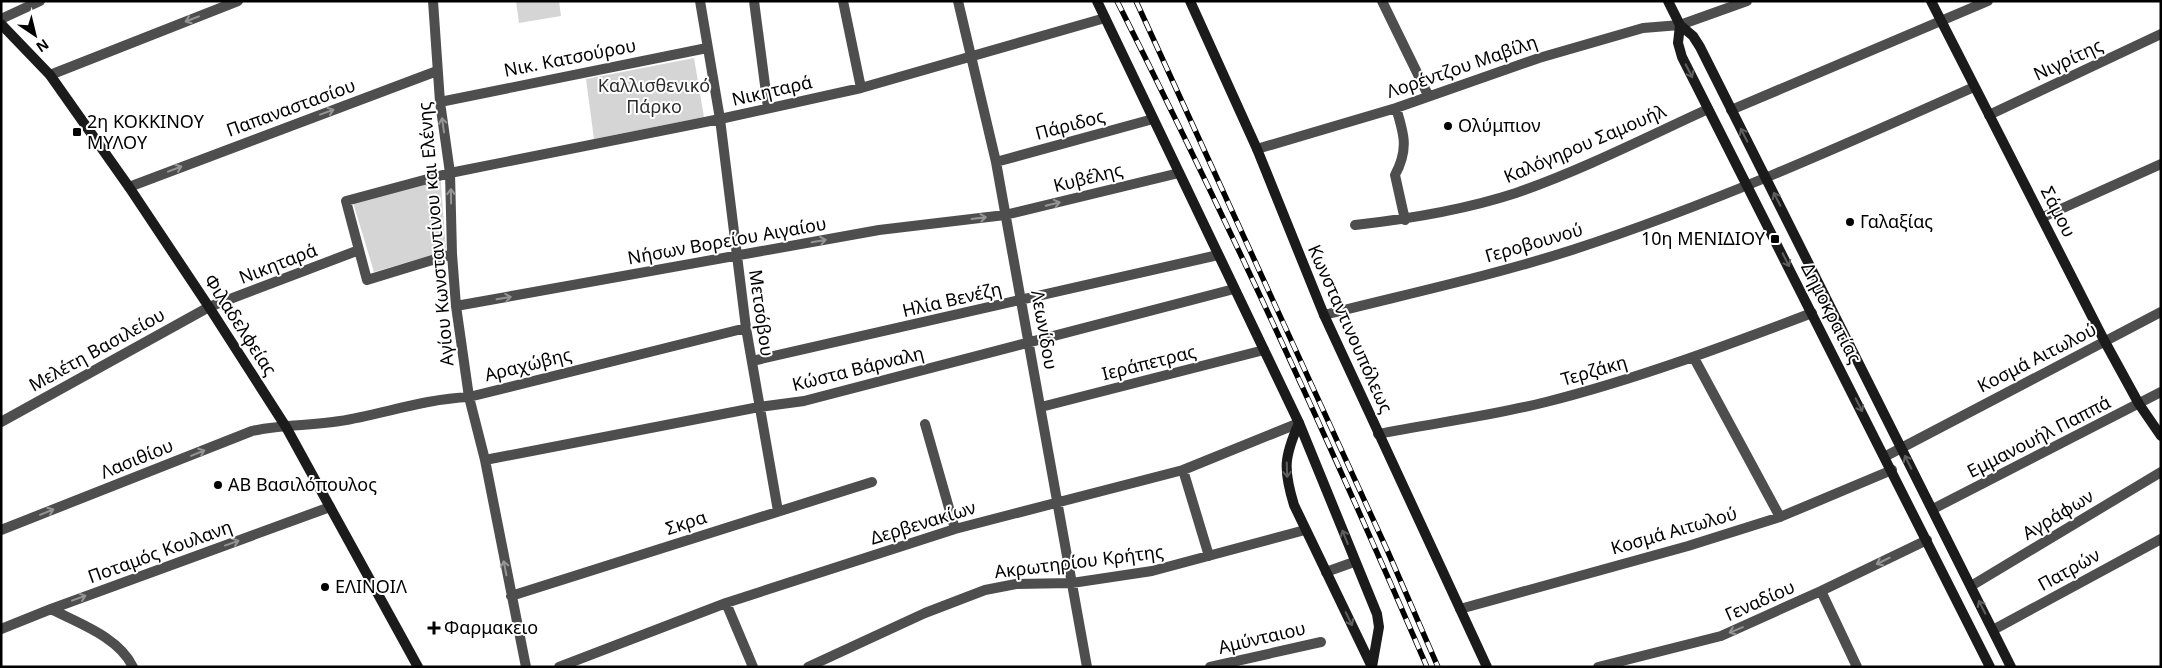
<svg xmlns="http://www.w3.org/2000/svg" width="2162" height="668" font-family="'Noto Sans',sans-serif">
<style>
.green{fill:#d5d5d5}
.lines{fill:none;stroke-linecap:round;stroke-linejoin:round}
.street{stroke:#4e4e4e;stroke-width:10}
.secondary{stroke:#1b1b1b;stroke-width:10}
.rail-casing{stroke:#000;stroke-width:5.5}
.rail{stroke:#fff;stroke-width:4;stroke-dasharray:11;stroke-linecap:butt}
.oneway{stroke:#959595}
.oneway2{stroke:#5f5f5f}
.poi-dot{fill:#000;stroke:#fff;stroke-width:2}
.labels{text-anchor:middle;stroke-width:4;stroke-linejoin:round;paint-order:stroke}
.street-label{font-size:18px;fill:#000;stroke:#fff}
.park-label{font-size:18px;fill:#2c2c2c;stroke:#fff}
.poi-label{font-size:18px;fill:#000;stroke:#fff;text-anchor:start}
</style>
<rect width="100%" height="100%" fill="#fff"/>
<path class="green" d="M516,1h43l2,15 -42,7z
M694,58l10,59 -110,22 -8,-60z
M440,171l6,80 -72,21 -23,-76z"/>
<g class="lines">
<path class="street" d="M433,1l7,101 10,71 2,81 4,52 13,91 16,63 41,207
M700,1l20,118 26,209 32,183
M754,1l14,107
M843,1l18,87
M958,1l38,161 91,505
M1382,1l46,94
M1,19l39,-18
M50,75l188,-74
M440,102l267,-54
M1396,108c8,26 13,41 -1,67l10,45
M1731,110l257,-109
M1989,115l172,-81
M1257,149l139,-41 143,-50 104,-30 37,-3 67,-24
M996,162l157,-43
M129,187l308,-116
M2043,217l118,-53
M1355,225c54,-6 109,-15 161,-32 66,-23 129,-55 192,-84
M452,254l-85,26 -21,-79 104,-28 270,-54 141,-31 244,-70
M456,306l423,-76 126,-15 174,-42
M1324,315c83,-21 167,-39 248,-65 138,-45 270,-104 402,-163
M1694,358l86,159
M752,361l466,-106
M1041,407l223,-57
M1,422l208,-115 150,-57
M925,424l30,105
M1378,434c56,-11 113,-18 168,-32 91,-23 179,-56 266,-89
M1886,456l275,-144
M485,460l274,-53 45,-6 430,-112
M1183,470l26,86
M1933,509l228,-117
M1,530l251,-99c29,-7 59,-5 88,-10 43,-7 84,-22 129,-24l277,-69
M1326,572l28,-10
M1971,586l190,-114
M1821,591l36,76
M511,596l361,-114
M726,603l27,64
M51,609c27,14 68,28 82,58
M1460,609l228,-63 92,-29 112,-47
M1,629l50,-20 279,-102
M1993,630l168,-91
M559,667l167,-64 229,-74 228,-59 116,-47
M808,667l117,-54 60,-23 31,-6 56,-1 80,-12 153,-41
M1210,667l111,-25
M1598,667l123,-31 100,-45 106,-51"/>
<path class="secondary" d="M1097,1l202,422 78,191 2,13 -7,40
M1190,1l67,148 67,166 163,352
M1668,1l12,24 13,11 7,11 311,620
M1931,1l174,341 34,62 22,32
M1,24l49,51 79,112 80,120 77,120 132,240
M1680,25l-2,18 4,14 308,610
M1299,423c-15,34 -16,46 -5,82l78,162"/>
<g class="rail-casing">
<path id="rail" d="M1117,1c110,219 213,441 310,666
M1136,1l252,551 50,115"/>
</g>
<use href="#rail" class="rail"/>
</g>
<defs><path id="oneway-shaft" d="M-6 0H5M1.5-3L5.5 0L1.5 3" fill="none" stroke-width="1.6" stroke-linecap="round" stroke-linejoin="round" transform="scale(1.25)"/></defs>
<g class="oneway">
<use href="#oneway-shaft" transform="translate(192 19) rotate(159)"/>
<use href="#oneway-shaft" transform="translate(327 112) rotate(-20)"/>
<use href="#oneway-shaft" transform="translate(443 125) rotate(-98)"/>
<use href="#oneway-shaft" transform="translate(175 169) rotate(-21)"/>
<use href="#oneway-shaft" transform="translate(451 196) rotate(-91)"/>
<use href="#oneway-shaft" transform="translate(1053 204) rotate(-14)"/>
<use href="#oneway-shaft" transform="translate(979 218) rotate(-7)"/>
<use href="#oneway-shaft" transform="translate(819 241) rotate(-10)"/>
<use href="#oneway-shaft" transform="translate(504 298) rotate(-10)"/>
<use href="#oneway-shaft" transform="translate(198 453) rotate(-22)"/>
<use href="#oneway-shaft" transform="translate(47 512) rotate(-22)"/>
<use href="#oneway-shaft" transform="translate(232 543) rotate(-20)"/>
<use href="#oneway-shaft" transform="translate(1883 561) rotate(154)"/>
<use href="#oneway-shaft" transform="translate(505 568) rotate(-101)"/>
<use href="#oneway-shaft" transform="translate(79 598) rotate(-20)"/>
<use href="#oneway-shaft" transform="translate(1736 630) rotate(158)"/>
</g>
<g class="oneway2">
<use href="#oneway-shaft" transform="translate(1689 71) rotate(63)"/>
<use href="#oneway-shaft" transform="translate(1744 135) rotate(-117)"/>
<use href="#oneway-shaft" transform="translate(1777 199) rotate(-117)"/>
<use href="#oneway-shaft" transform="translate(1786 260) rotate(63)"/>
<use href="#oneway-shaft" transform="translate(1859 405) rotate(63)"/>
<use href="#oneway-shaft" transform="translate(1908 462) rotate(-117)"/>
<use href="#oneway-shaft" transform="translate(1287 470) rotate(88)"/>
<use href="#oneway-shaft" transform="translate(1345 537) rotate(-112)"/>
<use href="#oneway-shaft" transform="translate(1982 607) rotate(-117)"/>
<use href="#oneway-shaft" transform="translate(1349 619) rotate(64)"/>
</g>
<g class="poi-dot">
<circle cx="1448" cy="126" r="5"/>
<rect x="72" y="127" width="10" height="10" rx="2.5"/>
<circle cx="1850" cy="222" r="5"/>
<rect x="1770" y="234" width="10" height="10" rx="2.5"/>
<circle cx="218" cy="485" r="5"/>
<circle cx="325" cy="587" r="5"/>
<path d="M431.5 620.5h5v5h5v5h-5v5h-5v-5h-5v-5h5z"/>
</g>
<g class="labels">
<g class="street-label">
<text transform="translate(570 58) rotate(-11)" y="6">Νικ. Κατσούρου</text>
<text transform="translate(2068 60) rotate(-25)" y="6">Νιγρίτης</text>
<text transform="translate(1462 67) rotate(-19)" y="6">Λορέντζου Μαβίλη</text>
<text transform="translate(772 91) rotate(-13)" y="6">Νικηταρά</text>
<text transform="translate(291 108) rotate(-20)" y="6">Παπαναστασίου</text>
<text transform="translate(1070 125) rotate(-15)" y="6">Πάριδος</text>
<text transform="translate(1585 144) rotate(-23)" y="6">Καλόγηρου Σαμουήλ</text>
<text transform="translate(1088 178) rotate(-14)" y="6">Κυβέλης</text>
<text transform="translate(2058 212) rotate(63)" y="6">Σάμου</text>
<text transform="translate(436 234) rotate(-95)" y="6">Αγίου Κωνσταντίνου και Ελένης</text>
<text transform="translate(727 241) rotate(-10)" y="6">Νήσων Βορείου Αιγαίου</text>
<text transform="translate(1534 243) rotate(-16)" y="6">Γεροβουνού</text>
<text transform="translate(278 264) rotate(-21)" y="6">Νικηταρά</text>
<text transform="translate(952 300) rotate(-13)" y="6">Ηλία Βενέζη</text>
<text transform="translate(761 313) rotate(82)" y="6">Μετσόβου</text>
<text transform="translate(1831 313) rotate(63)" y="6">Δημοκρατίας</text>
<text transform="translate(240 325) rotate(57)" y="6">Φιλαδελφείας</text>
<text transform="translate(1350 329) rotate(66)" y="6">Κωνσταντινουπόλεως</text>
<text transform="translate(1044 330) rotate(80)" y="6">Λεωνίδου</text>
<text transform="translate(97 350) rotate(-29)" y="6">Μελέτη Βασιλείου</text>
<text transform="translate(2037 358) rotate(-27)" y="6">Κοσμά Αιτωλού</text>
<text transform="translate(1149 363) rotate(-14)" y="6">Ιεράπετρας</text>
<text transform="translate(528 365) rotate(-14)" y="6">Αραχώβης</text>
<text transform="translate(858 369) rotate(-14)" y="6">Κώστα Βάρναλη</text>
<text transform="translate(1594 371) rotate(-16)" y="6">Τερζάκη</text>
<text transform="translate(2039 437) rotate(-27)" y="6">Εμμανουήλ Παππά</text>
<text transform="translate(137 459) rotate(-22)" y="6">Λασιθίου</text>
<text transform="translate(2058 515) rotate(-31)" y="6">Αγράφων</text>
<text transform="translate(686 523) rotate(-18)" y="6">Σκρα</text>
<text transform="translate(923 523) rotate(-17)" y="6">Δερβενακίων</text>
<text transform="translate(1674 531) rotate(-16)" y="6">Κοσμά Αιτωλού</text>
<text transform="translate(160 552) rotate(-20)" y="6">Ποταμός Κουλανη</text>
<text transform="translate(1079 562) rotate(-7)" y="6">Ακρωτηρίου Κρήτης</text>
<text transform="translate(2069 570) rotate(-29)" y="6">Πατρών</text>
<text transform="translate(1760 601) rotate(-24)" y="6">Γεναδίου</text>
<text transform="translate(1262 638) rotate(-13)" y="6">Αμύνταιου</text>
</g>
<g class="park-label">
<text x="654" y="92">Καλλισθενικό<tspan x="654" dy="21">Πάρκο</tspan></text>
</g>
<g class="poi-label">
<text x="87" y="128">2η ΚΟΚΚΙΝΟΥ<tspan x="87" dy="21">ΜΥΛΟΥ</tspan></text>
<text x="1458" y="132">Ολύμπιον</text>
<text x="1860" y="228">Γαλαξίας</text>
<text x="1765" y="245" text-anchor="end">10η ΜΕΝΙΔΙΟΥ</text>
<text x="228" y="491">ΑΒ Βασιλόπουλος</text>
<text x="335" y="593">ΕΛΙΝΟΙΛ</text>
<text x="444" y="634">Φαρμακειο</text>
</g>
</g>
<rect width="2162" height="668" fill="none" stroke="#000000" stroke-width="5"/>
<g transform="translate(35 35) rotate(145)" stroke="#ffffff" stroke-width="4" paint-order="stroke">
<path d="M0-4L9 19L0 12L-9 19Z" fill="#000000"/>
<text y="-8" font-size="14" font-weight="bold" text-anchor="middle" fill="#000000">N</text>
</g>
</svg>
